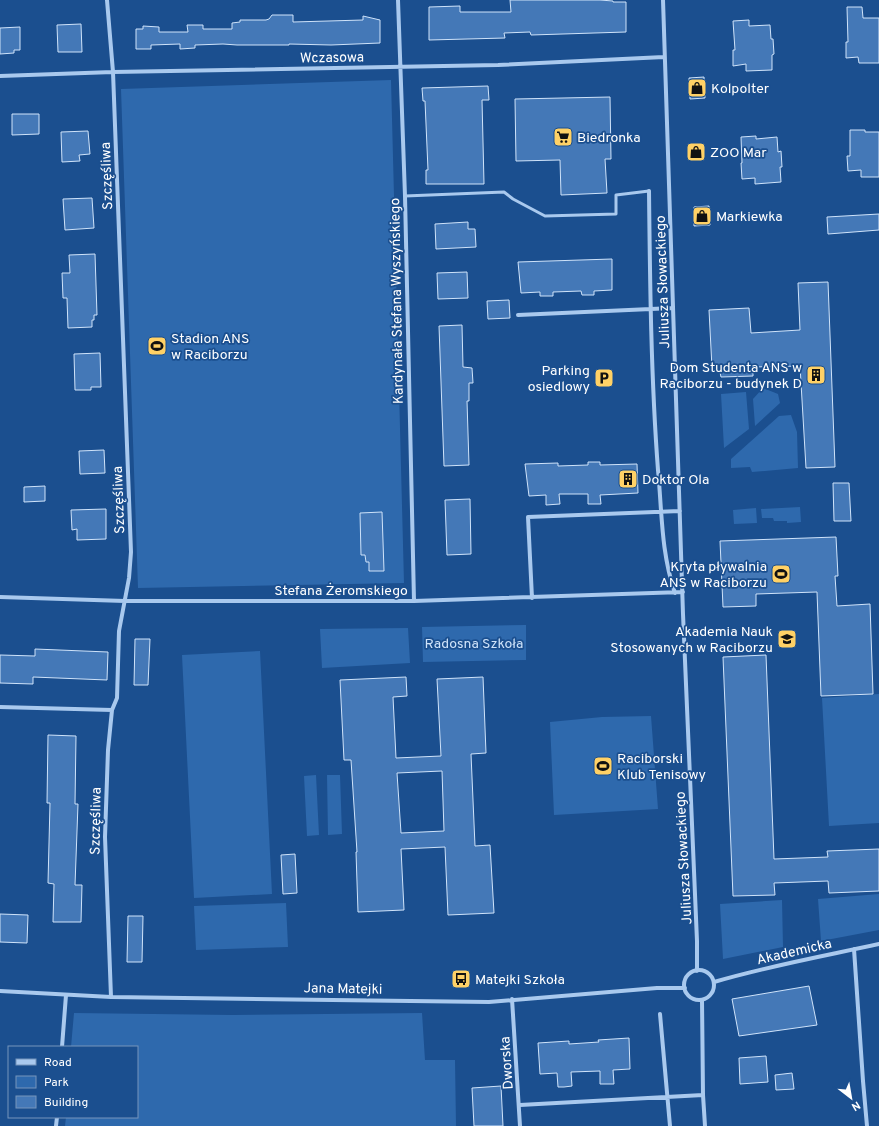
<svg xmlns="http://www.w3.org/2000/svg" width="879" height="1126" font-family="Overpass,sans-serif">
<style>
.green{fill:#2e69ad}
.building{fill:#4478b7;stroke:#cfe3fa;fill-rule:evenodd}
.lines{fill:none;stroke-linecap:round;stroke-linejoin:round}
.service{stroke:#a9c9ee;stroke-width:3}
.minor{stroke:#a9c9ee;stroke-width:4}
.labels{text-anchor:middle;stroke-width:3.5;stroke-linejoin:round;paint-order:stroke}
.street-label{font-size:14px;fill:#fff;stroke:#1b4f8f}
.poi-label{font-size:14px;fill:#fff;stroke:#1b4f8f;text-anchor:start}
.park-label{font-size:14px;fill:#cfe3fa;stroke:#1b4f8f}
</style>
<rect width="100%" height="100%" fill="#1b4f8f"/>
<path class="green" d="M391,80l13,503 -266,5 -17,-499z
M763,388l15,6 2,9 -25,23 -2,-27z
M746,392l3,37 -25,19 -3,-54z
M791,415l6,17 1,36 -46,4 -2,-5 -19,1v-9l48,-43z
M800,507l1,15 -14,1v-2h-13l-1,-3h-11l-1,-9z
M756,508l1,15 -23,1 -1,-14z
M526,625v35l-103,2 -1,-35z
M408,628l2,35 -88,5 -2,-39z
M260,651l12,243 -78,4 -12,-243z
M879,694v129l-50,3 -7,-128z
M651,716l7,93 -104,6 -4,-93 52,-5z
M316,775l3,60 -12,1 -3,-60z
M340,775l2,59 -14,1 -1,-60z
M879,894v36l-58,11 -3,-42z
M782,900l1,47 -60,12 -3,-55z
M286,903l2,44 -92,3 -2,-44z
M74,1013l158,2 190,-2 3,47h30l1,66h-391l1,-9h71v-70h-66z"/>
<path class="building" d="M510,0h90l13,1v1h13v30l-95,3 -1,-3 -26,1 1,5 -76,2v-33l31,-1v6h51z
M847,7h15l1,11h16v45h-20l-1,-6 -12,1v-16h2z
M272,15h21v7l70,-2v-4l17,4v23l-49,2 -42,-1v1h-52l-14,-1 -28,1v3l-15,1v-5l-29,1v4h-15v-20h7v-3l16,1v5h29l-1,-7h16v4h29v-6l8,-1v-2h26l3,-1z
M749,20v6l21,-1 1,14h2l1,15 -2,1v15l-26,1v-7l-13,2v-16h2l-2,-29z
M81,24l1,28h-24l-1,-27z
M20,27v23h-6v3l-14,1v-26z
M704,77l1,21 -15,1 -1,-21z
M488,86l1,14h-7l2,84h-58v-14h2l-3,-69h-2l-1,-13z
M610,97l1,62h-6l2,34 -46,2 -1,-35 -44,1 -1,-62z
M12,114h27v20l-27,1z
M850,130h15v2h14v45h-18v-7l-13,1 -1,-15h3z
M88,131l2,23 -11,1 1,6 -18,1 -1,-30z
M756,136v3l21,-2 1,15 3,-1 1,16h-2l1,15 -26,2v-6l-13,1 -1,-16h1l-1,-26z
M92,198l2,30 -29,2 -2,-31z
M709,206l1,19 -16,1v-19z
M879,214v16l-51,4 -1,-17z
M468,222v7h7l1,18 -40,2 -1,-25z
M95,254l2,61h-3v5h-2v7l-24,1 -1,-30h-4l-1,-25h8l-1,-18z
M612,259v31l-18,1v4h-12l-1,-4 -28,1v4h-13v-4l-19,1 -3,-31z
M467,272l1,26 -30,1 -1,-26z
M828,282l7,185 -29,1 -6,-102 -47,1v9l-32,1 -2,-9h-7l-3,-58 40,-2 2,25 49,-3 -2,-47z
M509,300l1,18 -22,1 -1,-18z
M462,325l1,42 9,1 1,15h-4v18h-2l2,64 -25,1 -5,-140z
M100,353l1,34h-10v3h-16l-1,-36z
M104,450l1,23 -25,1 -1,-23z
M588,462h12v3l37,-1 1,29 -38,2 1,9h-13v-10h-29l1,10 -14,1v-10l-17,1 -4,-32 33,-1v3l30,-1z
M833,483h16l2,38h-17z
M45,486v15l-21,1v-15z
M470,499l1,55 -24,1 -2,-55z
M106,509v30l-29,1v-11l-5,1 -1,-20z
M382,512l2,59h-15v-9h-3l-1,-7h-4l-1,-42z
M836,537l2,39h-3l2,30 33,-2 3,90 -52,2 -4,-104 -61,2v12l-33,1 -3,-66z
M135,639h15l-2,46h-14z
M35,649l73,3 -1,28 -74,-3v7l-33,-1v-28l35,1z
M766,655l8,204 54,-2 -1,-6 52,-2v42l-50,2 -1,-12 -54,2 1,12 -42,1 -10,-239z
M406,677l1,19 -14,1 3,61 45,-2 -4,-77 46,-2 3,76 -15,1 4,92 15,-1 4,68 -46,2 -3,-68 -44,2 3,61 -46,2 -2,-60h1l-6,-92h-7l-4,-80zM442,771l2,60 -43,2 -4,-60z
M48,735l28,1 -1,68h3l-3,81h7l-1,37h-28l1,-38 -6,-1 2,-80h-3z
M295,854l2,39 -14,1 -2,-39z
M0,914l28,1 -1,28 -27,-1z
M128,916h15l-1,46h-15z
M809,986l8,39 -78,11 -7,-37z
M629,1038l1,31 -17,1 1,14h-14v-13l-29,1 1,14 -8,1h-6l-1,-14 -17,1 -2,-31 31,-2v3l30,-2 -1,-2z
M766,1056l2,26 -28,2 -1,-26z
M792,1073l2,16 -18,1 -1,-15z
M501,1086l2,40h-29l-2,-38z"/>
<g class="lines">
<path class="service" d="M405,196l99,-4 9,7 32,17 71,-2v-19l33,-4"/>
<path class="minor" d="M107,0l6,72 18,480 -2,26 -10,53 -2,67 -5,12 -4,40 -3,87 6,160
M398,0l7,196 9,405
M663,0l20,614 14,327v30
M0,76l113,-4 385,-7 166,-8
M649,191c1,93 2,187 9,279 4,42 3,83 17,123
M518,315l155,-7
M0,597l125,4h289l269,-9
M532,598l-4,-81 152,-6
M0,707l112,3
M854,949l9,132 4,45
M684 985a15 15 0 1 1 30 0a15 15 0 1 1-30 0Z
M714,982c54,-16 110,-26 165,-38
M0,991l111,6 378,5 168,-14h28
M512,999l8,127
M702,1000l1,95 2,31
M660,1014l10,112
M62,1047l4,-52
M520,1105l183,-10
M56,1126l1,-9"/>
</g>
<defs>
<g id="shop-square" transform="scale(1)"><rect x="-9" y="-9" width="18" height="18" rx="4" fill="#ffd166" stroke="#1b4f8f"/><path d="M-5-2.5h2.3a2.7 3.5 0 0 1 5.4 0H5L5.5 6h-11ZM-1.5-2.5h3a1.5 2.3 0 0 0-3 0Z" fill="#111"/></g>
<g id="supermarket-square" transform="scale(1)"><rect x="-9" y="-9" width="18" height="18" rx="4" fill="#ffd166" stroke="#1b4f8f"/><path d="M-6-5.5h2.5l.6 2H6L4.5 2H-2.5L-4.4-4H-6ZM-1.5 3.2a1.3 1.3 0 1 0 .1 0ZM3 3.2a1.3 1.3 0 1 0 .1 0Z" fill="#111"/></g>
<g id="stadium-square" transform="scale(1)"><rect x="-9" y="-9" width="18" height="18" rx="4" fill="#ffd166" stroke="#1b4f8f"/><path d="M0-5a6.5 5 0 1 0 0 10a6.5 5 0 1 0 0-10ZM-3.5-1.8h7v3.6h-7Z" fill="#111"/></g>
<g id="building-square" transform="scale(1)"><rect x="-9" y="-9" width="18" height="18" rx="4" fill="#ffd166" stroke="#1b4f8f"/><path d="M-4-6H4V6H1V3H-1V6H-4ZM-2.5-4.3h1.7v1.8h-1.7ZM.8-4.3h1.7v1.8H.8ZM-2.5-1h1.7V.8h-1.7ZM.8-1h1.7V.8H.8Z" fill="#111"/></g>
<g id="parking-square" transform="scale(1)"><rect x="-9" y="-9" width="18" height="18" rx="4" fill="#ffd166" stroke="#1b4f8f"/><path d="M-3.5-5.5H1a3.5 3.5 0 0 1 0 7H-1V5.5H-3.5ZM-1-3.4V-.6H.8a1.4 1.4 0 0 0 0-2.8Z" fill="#111"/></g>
<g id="university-square" transform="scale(1)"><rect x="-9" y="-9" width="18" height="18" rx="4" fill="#ffd166" stroke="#1b4f8f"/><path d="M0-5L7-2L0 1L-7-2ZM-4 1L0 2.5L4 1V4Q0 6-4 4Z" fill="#111"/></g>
<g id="bus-square" transform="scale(1)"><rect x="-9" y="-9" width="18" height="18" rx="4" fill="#ffd166" stroke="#1b4f8f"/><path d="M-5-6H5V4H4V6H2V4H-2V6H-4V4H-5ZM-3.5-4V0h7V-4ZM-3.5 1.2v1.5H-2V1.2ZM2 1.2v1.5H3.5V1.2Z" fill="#111"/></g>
</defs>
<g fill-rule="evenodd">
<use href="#shop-square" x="697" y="88"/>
<use href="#supermarket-square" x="563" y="137"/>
<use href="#shop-square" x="696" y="152"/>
<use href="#shop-square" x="702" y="216"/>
<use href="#stadium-square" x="157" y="346"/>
<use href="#building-square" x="816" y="375"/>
<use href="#parking-square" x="604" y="378"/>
<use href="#building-square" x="628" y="479"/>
<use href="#stadium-square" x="781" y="574"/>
<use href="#university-square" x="787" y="639"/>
<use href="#stadium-square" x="603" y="766"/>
<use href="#bus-square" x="461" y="979"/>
</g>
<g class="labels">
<g class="street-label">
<text transform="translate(332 57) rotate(-1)" y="5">Wczasowa</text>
<text transform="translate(106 176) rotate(-92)" y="5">Szczęśliwa</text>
<text transform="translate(662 282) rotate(-92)" y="5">Juliusza Słowackiego</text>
<text transform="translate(396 301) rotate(-91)" y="5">Kardynała Stefana Wyszyńskiego</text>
<text transform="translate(118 500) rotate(-92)" y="5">Szczęśliwa</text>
<text x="341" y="595">Stefana Żeromskiego</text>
<text transform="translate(95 821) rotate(-89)" y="5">Szczęśliwa</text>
<text transform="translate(683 858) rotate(-93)" y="5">Juliusza Słowackiego</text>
<text transform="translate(794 951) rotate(-13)" y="5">Akademicka</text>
<text transform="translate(343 988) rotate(1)" y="5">Jana Matejki</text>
<text transform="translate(506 1063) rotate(-94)" y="5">Dworska</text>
</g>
<g class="poi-label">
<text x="711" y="93">Kolpolter</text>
<text x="577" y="142">Biedronka</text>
<text x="710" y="157">ZOO Mar</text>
<text x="716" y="221">Markiewka</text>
<text x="171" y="343">Stadion ANS<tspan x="171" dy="16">w Raciborzu</tspan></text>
<text x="802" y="372" text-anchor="end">Dom Studenta ANS w<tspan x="802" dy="16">Raciborzu - budynek D</tspan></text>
<text x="590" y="375" text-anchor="end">Parking<tspan x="590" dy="16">osiedlowy</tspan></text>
<text x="642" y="484">Doktor Ola</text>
<text x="767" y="571" text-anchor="end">Kryta pływalnia<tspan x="767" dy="16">ANS w Raciborzu</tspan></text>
<text x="773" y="636" text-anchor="end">Akademia Nauk<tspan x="773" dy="16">Stosowanych w Raciborzu</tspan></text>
<text x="617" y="763">Raciborski<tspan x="617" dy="16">Klub Tenisowy</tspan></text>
<text x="475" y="984">Matejki Szkoła</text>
</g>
<g class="park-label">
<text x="474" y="648">Radosna Szkoła</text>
</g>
</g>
<rect x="8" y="1046" width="130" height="72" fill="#1b4f8f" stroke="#7695bc"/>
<rect x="16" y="1059" width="20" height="6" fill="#a9c9ee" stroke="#7695bc"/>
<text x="44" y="1066" font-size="12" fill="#ffffff">Road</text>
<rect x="16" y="1076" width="20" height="12" fill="#2e69ad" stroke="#7695bc"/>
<text x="44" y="1086" font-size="12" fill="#ffffff">Park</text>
<rect x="16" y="1096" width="20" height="12" fill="#4478b7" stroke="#7695bc"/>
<text x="44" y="1106" font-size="12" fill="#ffffff">Building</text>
<g transform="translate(851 1098) rotate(149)" stroke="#1b4f8f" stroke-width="3" paint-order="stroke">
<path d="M0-3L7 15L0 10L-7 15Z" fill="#ffffff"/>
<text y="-6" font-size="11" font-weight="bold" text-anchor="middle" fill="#ffffff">N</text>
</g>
</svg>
